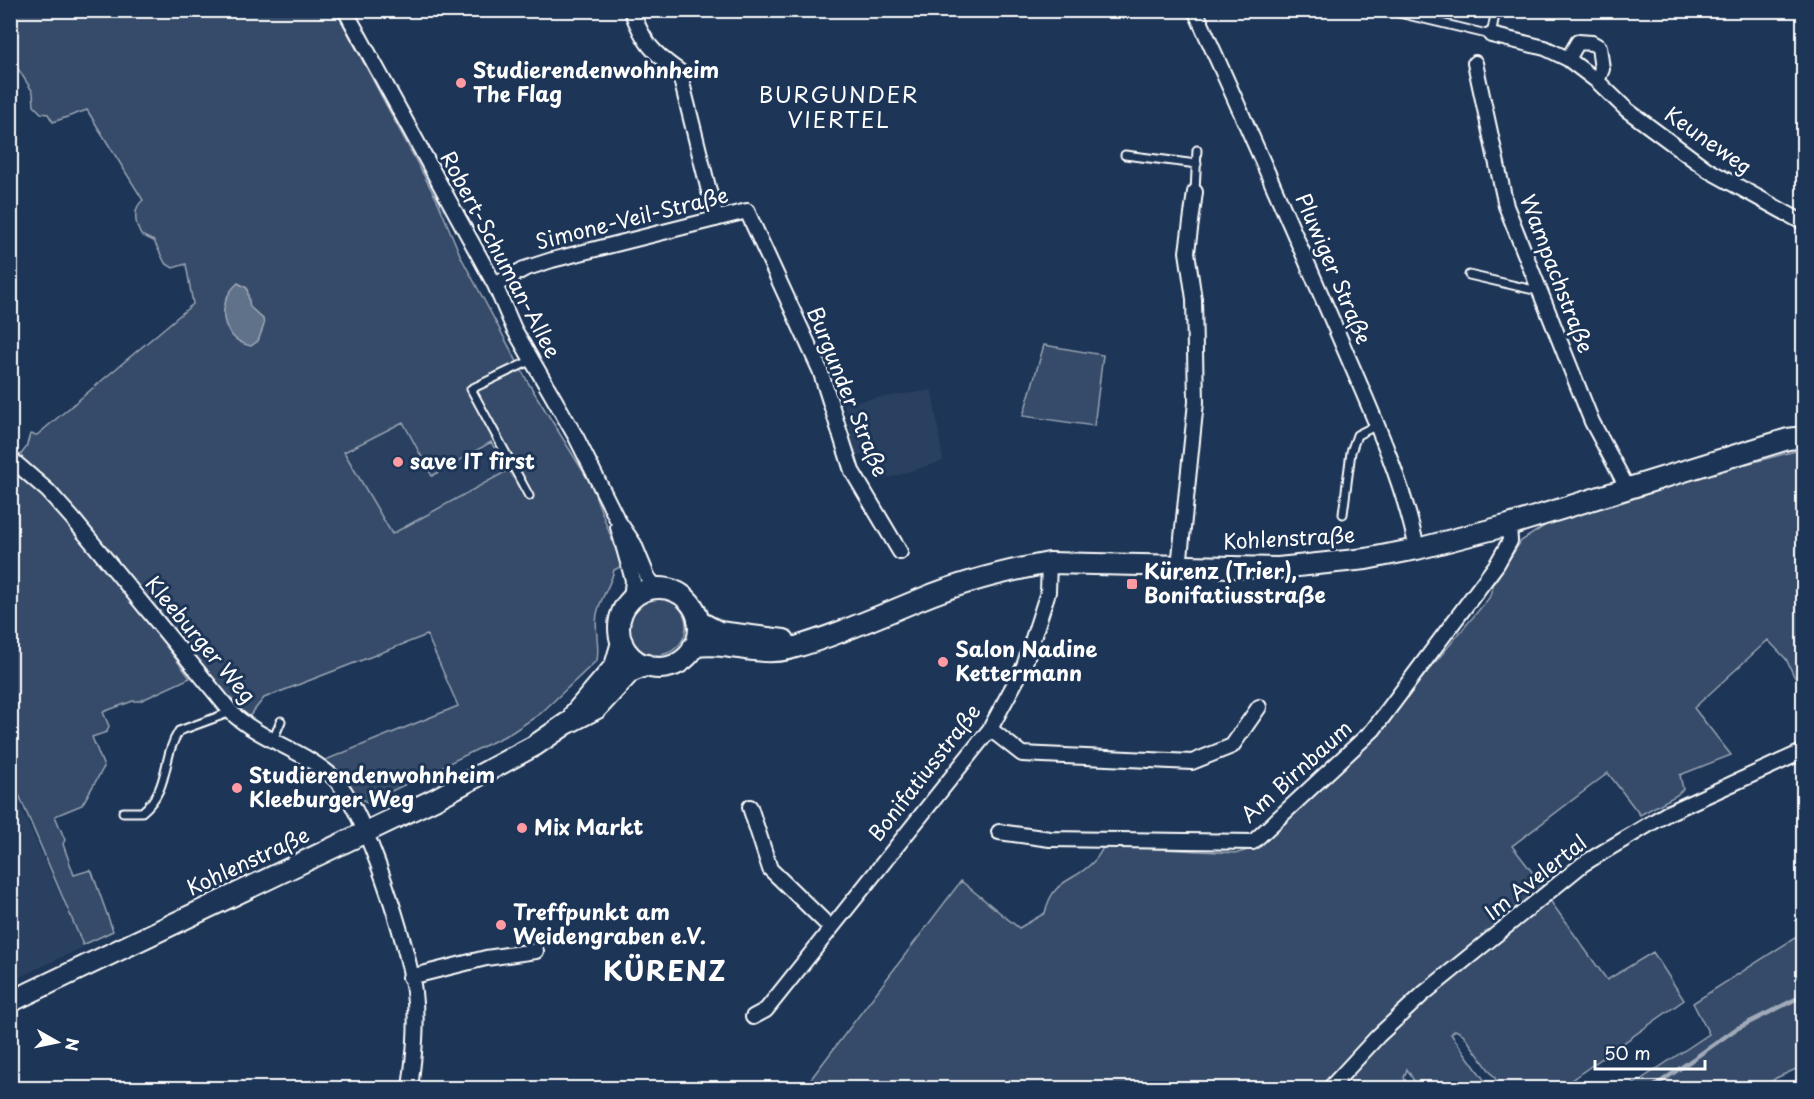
<svg xmlns="http://www.w3.org/2000/svg" width="1814" height="1099" font-family="'Playpen Sans',sans-serif">
<style>
.built{fill:#2a4161}
.green{fill:#364b69;stroke:#9aa5b4;stroke-width:1.5;fill-rule:evenodd}
.water{fill:#617289;stroke:#a0aab8;stroke-width:1.5}
.lines{fill:none;stroke-linecap:round;stroke-linejoin:round}
.stream{stroke:#a0aab8;stroke-width:4.5}
.service-casing{stroke:#fff;stroke-width:11}
.minor-casing{stroke:#fff;stroke-width:18}
.secondary-casing{stroke:#fff;stroke-width:24}
.service{stroke:#1d3557;stroke-width:7}
.minor{stroke:#1d3557;stroke-width:14}
.secondary{stroke:#1d3557;stroke-width:20}
.poi-dot{fill:#ff9aa2;stroke:#1d3557;stroke-width:2}
.labels{text-anchor:middle;stroke-width:6;stroke-linejoin:round;paint-order:stroke}
.poi-label{font-size:21px;font-weight:bold;fill:#fff;stroke:#1d3557;text-anchor:start}
.street-label{font-size:21px;fill:#fff;stroke:#1d3557}
.neighbourhood-label{font-size:22px;letter-spacing:1.5px;fill:#fff;stroke:#1d3557}
.district-label{font-size:27px;font-weight:bold;letter-spacing:1.5px;fill:#fff;stroke:#1d3557}
</style>
<rect width="100%" height="100%" fill="#1d3557"/>
<filter id="ink" filterUnits="userSpaceOnUse"><feTurbulence type="fractalNoise" baseFrequency=".0167" numOctaves="2"/><feDisplacementMap in="SourceGraphic" scale="12" xChannelSelector="R" yChannelSelector="G"/><feConvolveMatrix kernelMatrix="1 2 1 2 8 2 1 2 1" color-interpolation-filters="sRGB"/></filter>
<g filter="url(#ink)">
<path class="built" d="M932,390l11,71 -58,18 -13,-26 -16,3 -12,-53z
M463,391l44,80 -115,63 -48,-82z
M10,783l73,164 -72,34h-1z"/>
<path class="green" d="M10,11h326l102,191 23,55 68,127 62,100 31,82 -8,4c-3,15 -14,28 -17,44 -3,15 3,31 0,46l-57,54 -29,19 -144,70 -44,-42 135,-55 -31,-71 -163,63 -16,20 -32,-33 -56,-73 -141,-155 7,-9 4,-14 7,1 156,-131 -7,-40 -13,4 -8,-5 -11,-22 -13,-6c-6,-11 -9,-26 2,-35l-56,-90 -34,12 -5,-8 -7,-1 -7,-7 -1,-14 -22,-34zM403,422l29,54 59,-34 16,29 -115,63 -48,-82z
M1044,345l59,10 -9,71 -71,-10z
M1803,449v237l-9,-10 -8,-17 -18,-19 -74,68 37,47 -51,20 3,14 -6,6 -37,20 -32,-42 -96,73 31,40 -101,84 14,6 93,-77 58,81 46,-28 31,48 -124,88h-58l-39,-54 -8,-4 -4,4 39,54h-72l-11,-19 -3,9 6,10h-606l157,-207 58,47 26,-15c8,-36 29,-30 48,-51 5,-4 8,-11 11,-16l134,7 13,-4 46,-42 18,-12 52,-51 122,-146 5,-15 27,-42 31,-20 65,-17 99,-32z
M11,465c68,65 123,138 179,213l-50,23h-7l-30,11 6,14 -2,6 -15,5 12,30 -22,38 -27,11 10,24 -2,4 11,31 16,-5 2,2 21,59 -30,14 -72,-169z
M628 626a29 29 0 1 1 58 0a29 29 0 1 1-58 0Z
M1801,934l2,132 -27,12 -13,10h-135l81,-54 -16,-31z"/>
<path class="water" d="M238,283l9,5 3,19 13,12 1,6 -6,16 -7,5c-31,-6 -36,-44 -13,-63z"/>
<g class="lines">
<path class="stream" d="M1652,1088l84,-59 68,-34"/>
<g class="service-casing">
<path id="service" d="M1399,13l92,22 5,-25
M1125,155l72,9
M1195,192l2,-42
M1469,275l69,16
M529,496l-58,-107 61,-29
M1343,514l8,-62 6,-17 20,-10
M273,740l8,-19
M123,812h19c29,-24 19,-53 37,-81l52,-19"/>
</g>
<g class="minor-casing">
<path id="minor" d="M345,10l150,275 19,44 62,108 41,82 17,25 14,34 9,10
M631,10c13,32 20,42 48,61l37,148
M1195,10c48,106 94,211 140,317 31,73 66,145 82,222
M1491,35l54,13 23,11 29,22 30,29 81,60 96,53
M1568,59l10,-17 14,1 7,4 3,22 -5,12
M1475,63l31,143 86,216 36,67
M495,285l29,-16 28,-9 195,-49 73,159 32,101 48,81
M10,458l38,33 25,28 158,193c30,29 74,38 104,67 30,30 74,169 79,213 4,32 0,65 -4,96
M618,527l15,53 -2,19
M1179,567l17,-165 -2,-103 -7,-47 8,-60
M990,729l32,25 170,8 40,-16 27,-39
M750,807l20,62 61,59
M999,832l51,7 203,3 120,-112 124,-166 13,-23 -1,-16
M410,977l76,-19 50,-7
M753,1017l13,-7 224,-281 34,-63 24,-74 1,-29
M1330,1088l48,-52 45,-42 160,-130 85,-51 136,-62"/>
</g>
<g class="secondary-casing">
<path id="secondary" d="M619 628a40 40 0 1 1 80 0a40 40 0 1 1-80 0Z
M698,621l21,11 65,8
M693,647c32,-7 63,10 96,2 46,-13 88,-32 132,-50 41,-17 85,-28 128,-36l229,5 88,-9 51,-10 92,-24 279,-86 16,-2
M575,713l40,-47 7,-24
M10,1002l425,-203 99,-53 32,-22 31,-16 33,-36 17,-7"/>
</g>
<use href="#service" class="service"/>
<use href="#minor" class="minor"/>
<use href="#secondary" class="secondary"/>
</g>
</g>
<g class="poi-dot">
<circle cx="461" cy="83" r="6"/>
<circle cx="398" cy="462" r="6"/>
<rect x="1126" y="578" width="12" height="12" rx="3"/>
<circle cx="943" cy="662" r="6"/>
<circle cx="237" cy="788" r="6"/>
<circle cx="522" cy="828" r="6"/>
<circle cx="501" cy="925" r="6"/>
</g>
<g class="labels">
<g class="poi-label">
<text x="473" y="78">Studierendenwohnheim<tspan x="473" dy="24">The Flag</tspan></text>
<text x="410" y="469">save IT first</text>
<text x="1144" y="579">Kürenz (Trier),<tspan x="1144" dy="24">Bonifatiusstraße</tspan></text>
<text x="955" y="657">Salon Nadine<tspan x="955" dy="24">Kettermann</tspan></text>
<text x="249" y="783">Studierendenwohnheim<tspan x="249" dy="24">Kleeburger Weg</tspan></text>
<text x="534" y="835">Mix Markt</text>
<text x="513" y="920">Treffpunkt am<tspan x="513" dy="24">Weidengraben e.V.</tspan></text>
</g>
<g class="street-label">
<text transform="translate(1708 141) rotate(35)" y="7">Keuneweg</text>
<text transform="translate(632 219) rotate(-14)" y="7">Simone-Veil-Straße</text>
<text transform="translate(500 255) rotate(62)" y="7">Robert-Schuman-Allee</text>
<text transform="translate(1333 269) rotate(67)" y="7">Pluwiger Straße</text>
<text transform="translate(1556 274) rotate(69)" y="7">Wampachstraße</text>
<text transform="translate(847 392) rotate(68)" y="7">Burgunder Straße</text>
<text transform="translate(1289 539) rotate(-3)" y="7">Kohlenstraße</text>
<text transform="translate(200 640) rotate(50)" y="7">Kleeburger Weg</text>
<text transform="translate(1297 772) rotate(-42)" y="7">Am Birnbaum</text>
<text transform="translate(925 773) rotate(-52)" y="7">Bonifatiusstraße</text>
<text transform="translate(248 862) rotate(-25)" y="7">Kohlenstraße</text>
<text transform="translate(1536 878) rotate(-38)" y="7">Im Avelertal</text>
</g>
<g class="neighbourhood-label">
<text x="839" y="103">BURGUNDER<tspan x="839" dy="25">VIERTEL</tspan></text>
</g>
<g class="district-label">
<text x="665" y="981">KÜRENZ</text>
</g>
</g>
<rect width="1814" height="1099" fill="none" stroke="#1d3557" stroke-width="36"/>
<rect x="18" y="18" width="1778" height="1063" fill="none" stroke="#fff" stroke-width="2" filter="url(#ink)"/>
<g transform="translate(57 1042) rotate(99)" stroke="#1d3557" stroke-width="4.5" paint-order="stroke">
<path d="M0-4.5L10 22L0 15L-10 22Z" fill="#ffffff"/>
<text y="-9" font-size="16" font-weight="bold" text-anchor="middle" fill="#ffffff">N</text>
</g>
<path d="M1595 1060v9h110v-9" fill="none" stroke="#ffffff" stroke-width="3"/>
<text x="1604" y="1060" font-size="18" fill="#ffffff" stroke="#1d3557" stroke-width="4.5" paint-order="stroke">50 m</text>
</svg>
